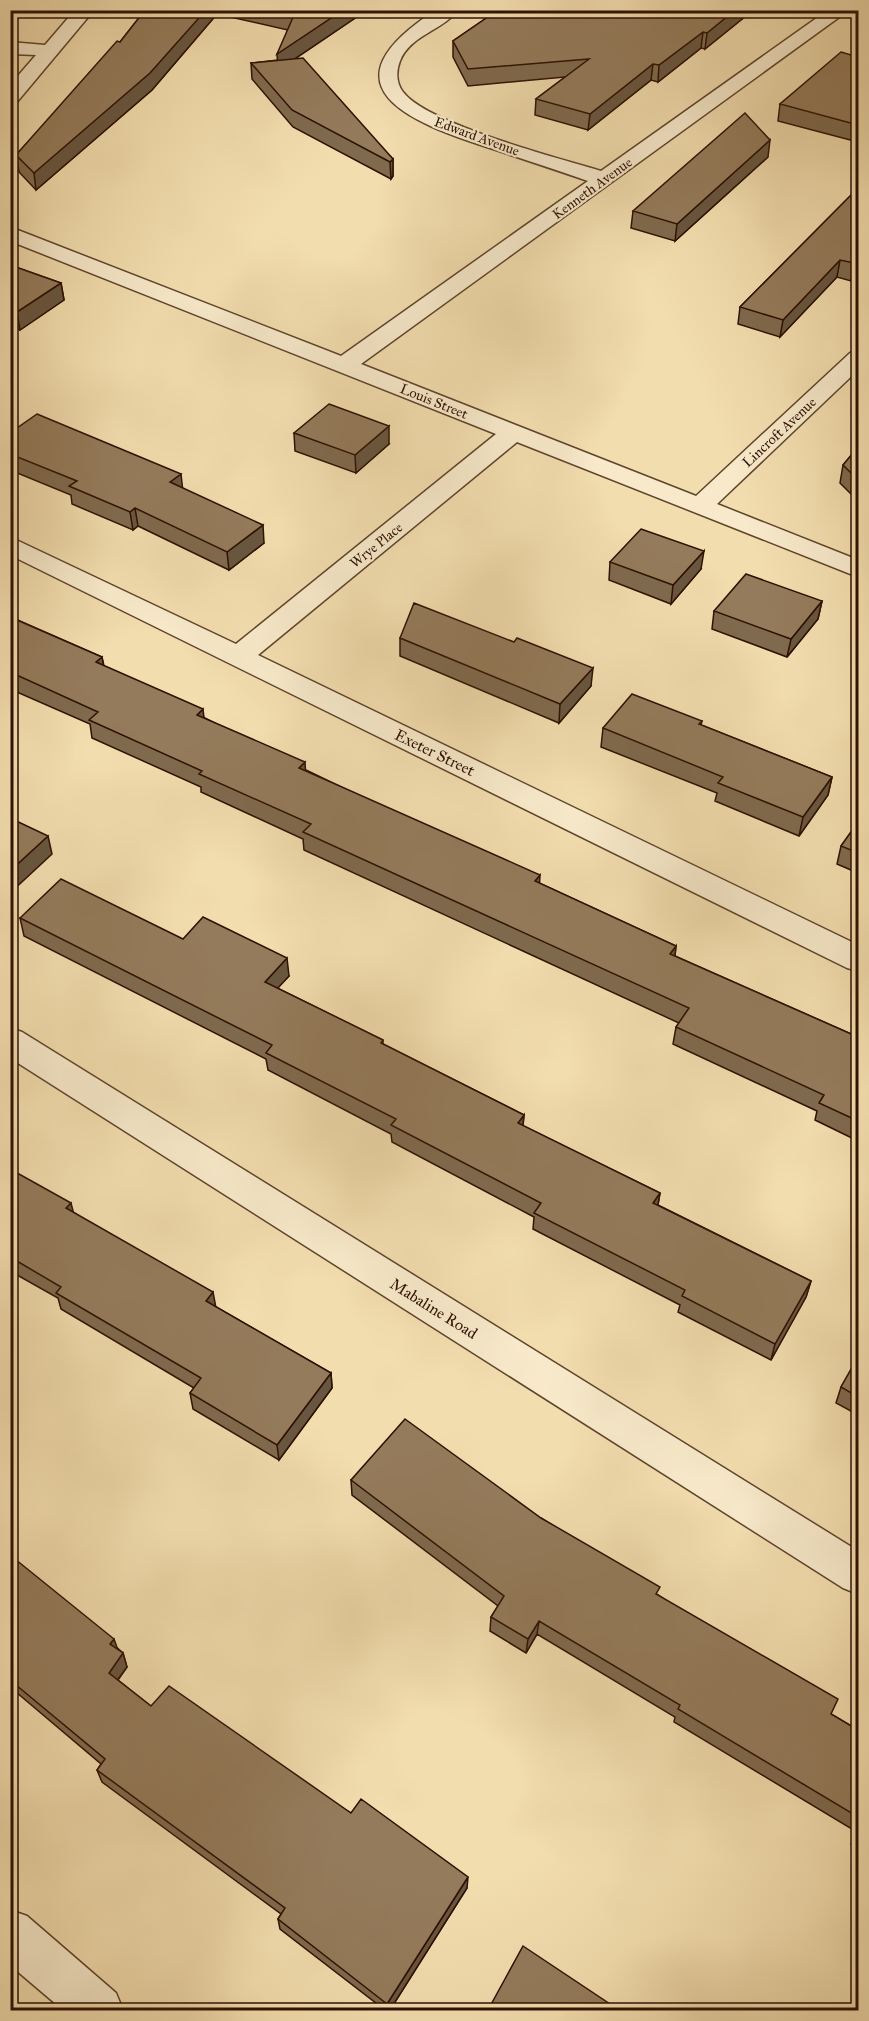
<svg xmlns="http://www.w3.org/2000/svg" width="869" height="2021" font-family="'IM FELL Great Primer',serif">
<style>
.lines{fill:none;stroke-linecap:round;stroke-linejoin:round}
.minor-casing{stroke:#5f442c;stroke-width:3}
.minor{fill:#f7e9ca;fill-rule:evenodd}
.wall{fill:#7f6a4e;stroke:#2e1101;stroke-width:1.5}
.shaded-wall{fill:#685640;stroke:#2e1101;stroke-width:1.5}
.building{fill:#947b5b;stroke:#2e1101;stroke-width:1.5}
.labels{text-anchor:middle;stroke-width:4.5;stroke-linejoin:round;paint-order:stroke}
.far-street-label{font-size:14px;fill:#2e1101;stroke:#f7e9ca}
.street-label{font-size:16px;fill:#2e1101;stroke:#f7e9ca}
</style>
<rect width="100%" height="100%" fill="#f2ddae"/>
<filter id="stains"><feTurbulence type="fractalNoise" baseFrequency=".00333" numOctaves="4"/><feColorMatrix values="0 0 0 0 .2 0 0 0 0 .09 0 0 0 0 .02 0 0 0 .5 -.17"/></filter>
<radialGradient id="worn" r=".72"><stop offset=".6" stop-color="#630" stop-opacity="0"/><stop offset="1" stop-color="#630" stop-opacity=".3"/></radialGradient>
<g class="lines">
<g class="minor-casing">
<path id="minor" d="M75,10h19l-77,92 -7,2v-19l26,-30 -26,-1v-12l35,3z
M436,10h22c-16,21 -48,25 -58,51 -4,10 -4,22 3,31 24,32 155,66 198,79l227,-161h21l-488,354 335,132 154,-143 8,-2v19l-141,134 141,56v17l-341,-135 -259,213 600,290v26l-11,-3 -837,-413v-18l226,107 260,-210 -486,-193v-14l331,129 247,-175c-32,-11 -63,-21 -95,-32 -85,-27 -175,-63 -57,-139z
M10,1028l12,4 836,519v43l-15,-6 -833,-530z
M10,1910l17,6 89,77 7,17h-60l-53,-45z"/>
</g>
<use href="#minor" class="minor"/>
</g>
<path class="wall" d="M145,10h222l-72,49 98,100v17l-2,3 -98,-52 -41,-48 -1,-16 27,-3 10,-30 -71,-16 -65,76 -116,100 -17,-18 -3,-17 104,-113z
M498,10h262l-7,6 -6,-1 -42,34 -4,-1 -43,34 -7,-2 -63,50 -53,-15 1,-16 29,-22 -97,9 -15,-29v-16z
M858,57v85l-80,-21 2,-17z
M768,157l-93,84 -44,-13 2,-17z
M858,188v84l-7,9 -14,-4 -57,60 -42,-13 2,-17z
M10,265l51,18 3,17 -44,30 -10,-4z
M10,433l172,55 82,55 -35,27 -91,-44 -5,4 -61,-26 -1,-9 -61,-25z
M294,433l95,11 -33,29 -61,-22z
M858,447v54l-18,-18 3,-18z
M610,562l91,7 -30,35 -62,-24z
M822,601l-4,18 -31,38 -75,-28 2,-18z
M10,609l3,9 89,39 2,9 202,104 233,113 137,63 -1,10 183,81v104l-43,-21 2,-9 -144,-67 3,-17 3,-4 -375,-173 -1,-11 -102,-47v-5l-109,-49 -2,-14 -80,-35z
M400,638l191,48 -32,37 -159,-67z
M858,677v22l-5,-2 4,-18z
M702,721l-1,4 131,52 -4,18 -29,41 -84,-35 2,-8 -116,-46 2,-19z
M858,822v51l-21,-9 4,-18z
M20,918l163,21 106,37 -12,12 106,52v4l141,71 -1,11 137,67 -2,12 153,76 -5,16 -35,63 -93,-48 2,-7 -147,-76 1,-12 -142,-75 -1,-8 -123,-64 -2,-11 -242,-123z
M10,1169l63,43 143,95 115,66 1,15 -53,72 -86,-51 -3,-16 4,-5 -133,-79 -3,-11 -48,-27z
M858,1357v58l-22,-12 5,-16z
M351,1480l190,38 117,77 173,119 27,16v119l-7,-5 6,-12 -183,-110 1,-5 -138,-83 -11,19 -36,-22 1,-14 7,-11 -146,-111z
M10,1555l113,98 4,14 -9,13 33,26 200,107 116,75 -77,122h-5l-105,-81 -2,-10 3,-5 -179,-132 -5,-12 4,-6 -91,-77z"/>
<path class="shaded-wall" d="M206,10h11v4l-65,76 -116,100 -2,-17z
M343,10h24l-89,60 -1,-16z
M735,10h13l-1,5 -42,34 2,-16z
M754,10h6l-7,6z
M703,32l-2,16 -43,34 1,-17z
M653,64l-2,16 -63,50 2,-16z
M770,140l-2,17 -93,84 2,-17z
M393,159v17l-2,3 -1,-17z
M858,258v14l-7,9 3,-18z
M840,260l-3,17 -57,60 3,-17z
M61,283l3,17 -44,30 -3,-18z
M389,426v18l-33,29 -1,-18z
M181,474l2,18 -13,-10z
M135,508l3,18 -5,4 -3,-18z
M263,525l1,18 -35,27 -2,-18z
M704,551l-3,18 -30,35 2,-19z
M822,601l-4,18 -31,38 4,-18z
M11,609l4,19 -5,3v-21z
M102,657l3,18 -9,-13z
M593,668l-2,18 -32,37 1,-19z
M203,709l2,18 -8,-12z
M305,762l1,18 -7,-12z
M832,777l-4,18 -29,41 4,-19z
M48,836l4,18 -42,39v-22z
M540,875l-1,18 -4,-12z
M676,946l-2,18 -4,-10z
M287,958l2,18 -22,24 -2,-18z
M524,1115l-2,18 -4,-10z
M660,1193l-3,17 -4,-7z
M71,1203l4,16 -9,-11z
M811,1281l-5,16 -35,63 4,-16z
M213,1292l3,16 -10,-7z
M331,1373l1,15 -53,72 -2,-15z
M539,1621l-2,13 -11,19 2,-14z
M114,1639l5,14 -9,-9z
M123,1653l4,14 -14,19 -4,-13z
M468,1877l-1,11 -77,122h-2l-1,-6z"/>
<path class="building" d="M145,10h61l-56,63 -116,100 -18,-18 101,-114 3,1z
M272,10h71l-66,44 17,-39z
M498,10h237l-28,23 -4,-1 -44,33 -6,-1 -63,50 -54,-15 53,-40 -121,10 -15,-28z
M841,52l17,5v68l-78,-21z
M303,58l90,101 -3,3 -98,-52 -41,-47z
M745,113l25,27 -93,84 -44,-13z
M858,188v70l-4,5 -14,-3 -57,60 -43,-13z
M10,265l51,18 -44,29 -7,-2z
M329,404l60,22 -34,29 -61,-22z
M37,414l144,60 -11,8 93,43 -36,27 -92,-44 -5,4 -61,-26 8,-5 -67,-27v-21z
M858,447v33l-15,-15z
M641,529l63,22 -31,34 -63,-23z
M746,574l76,27 -31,38 -77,-28z
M414,603l100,39 3,-4 76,30 -33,36 -160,-66z
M10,617l92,40 -6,5 107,47 -6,6 108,47 -6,6 241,107 -5,6 141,65 -6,8 188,83v84l-39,-18 5,-8 -148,-68 13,-19 -386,-176 8,-8 -112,-50 3,-3 -113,-51 9,-8 -88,-40z
M632,694l70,27 -3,3 133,53 -29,40 -85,-34 5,-6 -120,-49z
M10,818l38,18 -38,35z
M858,822v31l-17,-7z
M61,879l122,60 20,-22 84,41 -22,24 118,58 -2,3 143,72 -6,8 142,70 -7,10 158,78 -36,63 -93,-48 3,-6 -151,-77 7,-10 -150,-78 5,-6 -130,-66 6,-8 -252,-127z
M10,1169l61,34 -5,5 147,84 -7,9 125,72 -54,72 -87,-52 11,-15 -145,-85 5,-6 -51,-30z
M858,1357v40l-17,-10z
M405,1419l136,99 119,69 -4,7 182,105 -7,15 27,16v87l-180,-108 2,-4 -141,-84 -11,18 -37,-22 13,-21 -153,-116z
M10,1555l104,84 -4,5 13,9 -14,20 42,33 18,-20 182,127 10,-14 107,78 -81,127 -109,-85 7,-11 -188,-138 8,-11 -95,-79z
M523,1946l96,64h-131z"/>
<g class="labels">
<g class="far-street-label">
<text transform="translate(477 136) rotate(20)" y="5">Edward Avenue</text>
<text transform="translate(592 188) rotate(-36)" y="5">Kenneth Avenue</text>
<text transform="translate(434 401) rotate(22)" y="5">Louis Street</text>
<text transform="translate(779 432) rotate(-43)" y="5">Lincroft Avenue</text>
<text transform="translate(376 545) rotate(-39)" y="5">Wrye Place</text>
</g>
<g class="street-label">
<text transform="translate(435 752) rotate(26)" y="6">Exeter Street</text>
<text transform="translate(434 1308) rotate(32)" y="6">Mabaline Road</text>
</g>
</g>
<rect width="869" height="2021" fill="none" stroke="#f2ddae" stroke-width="36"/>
<rect x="12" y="12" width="845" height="1997" fill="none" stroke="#2e1101" stroke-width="3"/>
<rect x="18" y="18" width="833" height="1985" fill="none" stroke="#2e1101" stroke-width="1.5"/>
<rect width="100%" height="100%" filter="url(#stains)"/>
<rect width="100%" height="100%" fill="url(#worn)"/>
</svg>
